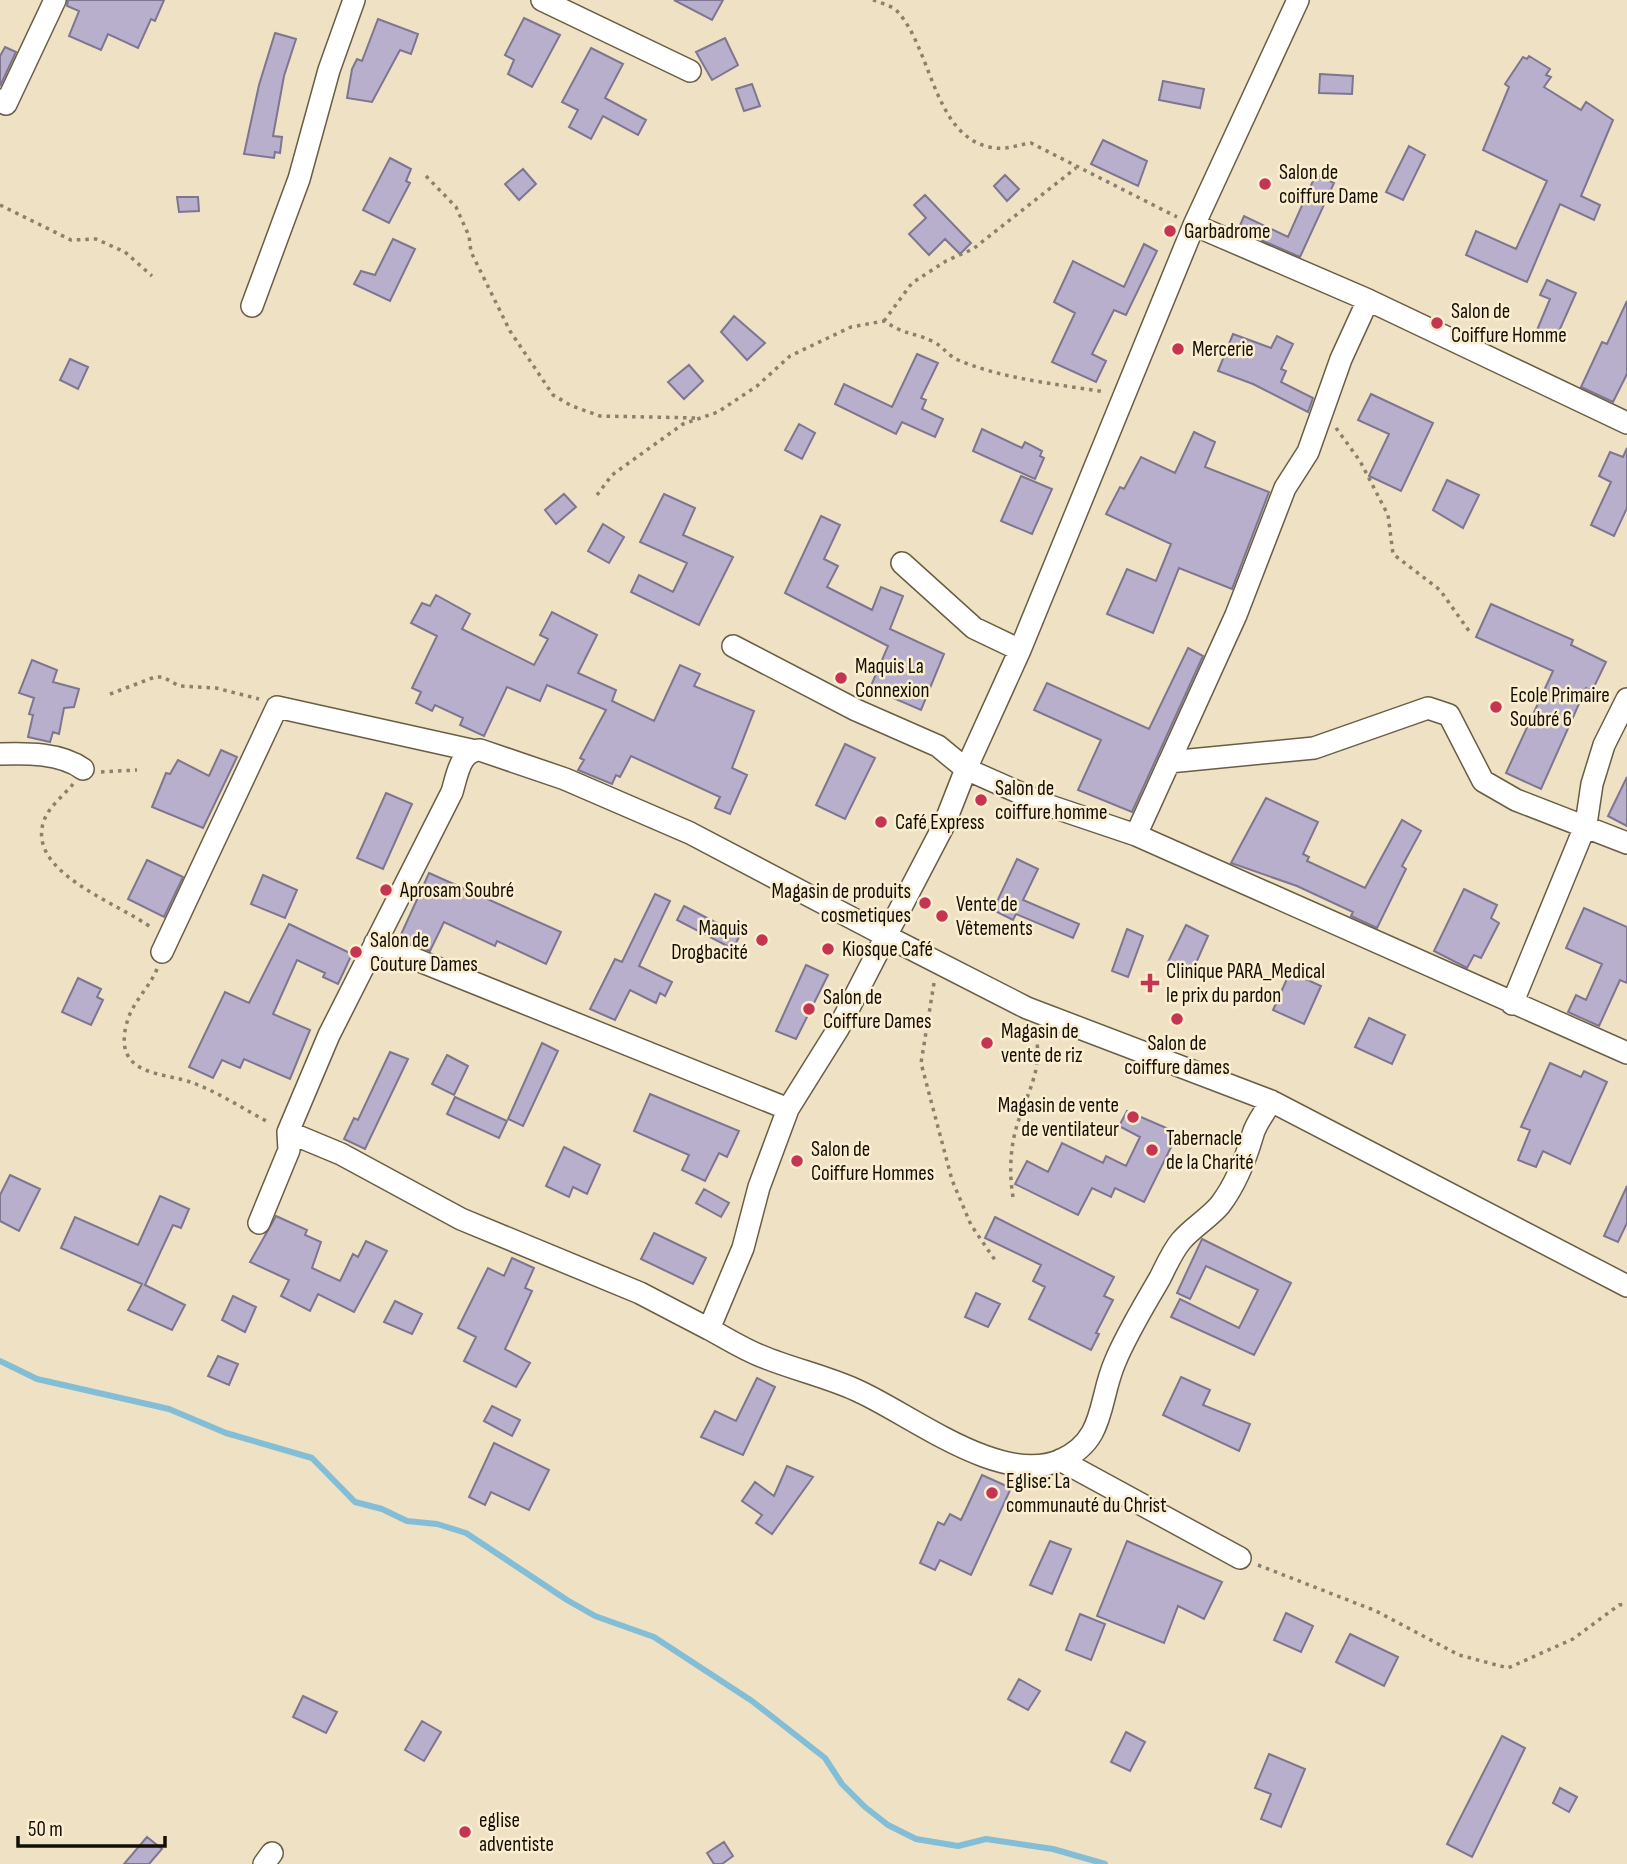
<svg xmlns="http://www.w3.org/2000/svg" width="1627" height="1864" font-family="'Sofia Sans Condensed',sans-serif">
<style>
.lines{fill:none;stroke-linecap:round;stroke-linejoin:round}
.stream{stroke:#83bed6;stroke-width:6}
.building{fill:#b7afcb;stroke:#7e7691;stroke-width:2}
.minor-casing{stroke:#695e44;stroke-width:24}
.path{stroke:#8a816d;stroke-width:3.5;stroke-dasharray:3.5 5;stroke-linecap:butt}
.minor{stroke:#fff;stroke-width:21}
.poi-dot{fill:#c53451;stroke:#fbeed0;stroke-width:2.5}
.labels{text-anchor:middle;stroke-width:5;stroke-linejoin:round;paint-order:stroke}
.poi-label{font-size:21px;fill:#130f05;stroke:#fbeed0;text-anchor:start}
</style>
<rect width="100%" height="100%" fill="#eee1c4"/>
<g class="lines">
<path class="stream" d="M0,1361l37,18 132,30 57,24 86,25 43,44 27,7 25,12 30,3 29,9 101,67 28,16 59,21 98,64 73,57 17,26 23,23 23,18 28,14 42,7 28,-7 67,10 52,15"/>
</g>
<path class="building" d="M68,0h96l-9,21 -4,-2 -13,29 -30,-14 -7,16 -32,-14 10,-25 -12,-5z
M674,0h49l-11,20z
M524,18l36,17 -28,52 -24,-13 6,-14 -9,-5z
M378,19l40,15 -7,20 -11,-4 -28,52 -25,-4 5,-29 5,-10 5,2z
M275,33l21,6 -12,37 -11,60 9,1 -2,16 -5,-1 -1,6 -30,-4 15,-69z
M725,38l13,27 -26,15 -16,-28z
M5,47l11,5 -16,34v-30z
M591,48l32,16 -18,34 41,22 -8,15 -35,-19 -12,23 -22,-12 9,-17 -16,-8z
M1529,56l21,13 -4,6 5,2 -7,10 37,23 5,-8 27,18 -32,76 19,9 -6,15 -34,-16 -33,78 -61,-27 10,-24 40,18 31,-68 -64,-31 26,-63 -4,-3 18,-27 4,2z
M1320,74l33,2 -1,18 -33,-1z
M1163,81l41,8 -4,19 -41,-8z
M752,84l8,22 -16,5 -8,-22z
M1103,140l44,21 -9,25 -47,-22z
M1409,146l16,9 -22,45 -17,-8z
M390,158l21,11 -5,12 4,2 -21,40 -26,-13z
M523,169l13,15 -17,16 -14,-16z
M1316,174l18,9 -34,74 -62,-27 6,-14 44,21z
M1005,175l14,14 -12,12 -13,-15z
M925,195l46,48 -11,11 -15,-15 -16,16 -20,-21 17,-16 -12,-13z
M177,197h21l1,14 -20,1z
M393,239l22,10 -25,52 -36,-17 7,-13 14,4z
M1144,244l13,7 -31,64 -12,-5 -22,44 14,7 -10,21 -44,-20 23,-49 -21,-11 19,-41 51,26z
M1547,280l29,13 -20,45 -19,-8 13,-31 -10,-4z
M1627,301v73l-14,28 -32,-15 21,-45 5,2z
M734,316l31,27 -18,17 -26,-28z
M1233,334l38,14 6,-12 16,8 -12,25 5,2 -5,11 32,16 -5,14 -55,-28 -35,-13z
M917,354l21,9 -17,35 5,2 -4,9 21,10 -8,18 -33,-15 -6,12 -61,-30 9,-20 48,23z
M70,359l18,8 -10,22 -18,-9z
M689,365l14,16 -19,18 -16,-17z
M1371,394l62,29 -32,68 -32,-15 20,-42 -31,-14z
M799,424l16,9 -13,26 -17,-9z
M982,429l40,19 3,-6 17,9 -2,5 4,2 -9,21 -62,-28z
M1194,432l21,10 -10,25 64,25 -37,97 -53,-21 -26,65 -46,-19 20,-45 29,12 15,-37 -65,-30 14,-27 4,2 17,-32 34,16z
M1627,448v60l-13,28 -23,-11 20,-43 -12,-6 11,-24 13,5z
M1021,476l31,13 -20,45 -31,-13z
M1447,480l32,15 -16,33 -30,-18z
M564,494l12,13 -20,17 -11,-14z
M664,494l31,14 -12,27 50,22 -34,68 -68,-33 8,-17 34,17 14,-29 -47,-21z
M821,516l19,9 -16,34 14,7 -11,21 45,23 9,-23 22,9 -13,33 54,25 -23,56 -51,-22 18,-42 -103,-53z
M603,524l21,13 -15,26 -21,-12z
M436,595l34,19 -8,15 72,36 14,-26 -8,-4 12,-23 45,23 -19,38 38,17 -4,11 42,20 26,-56 20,9 -6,12 60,25 -22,57 15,7 -17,39 -15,-6 5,-11 -89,-41 -11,21 -4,-2 -4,9 -34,-14 6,-10 -4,-2 26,-48 -59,-25 -7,16 -33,-14 -23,49 -24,-11 3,-7 -28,-13 -3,6 -16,-8 5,-11 -9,-4 25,-52 -26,-13 11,-20 8,3z
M1491,604l82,36 -2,5 35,17 -14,29 -6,-3 -45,101 -35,-16 47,-102 -77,-34z
M1188,648l15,8 -71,156 -54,-22 23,-50 -67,-30 13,-27 102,46z
M32,660l25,10 -4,12 26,7 -5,18 -10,1 -5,26 -6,-2 -3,10 -22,-5 5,-22 -4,-1 5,-16 -15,-5z
M845,744l30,14 -30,61 -29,-14z
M221,750l16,7 -34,71 -51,-21 14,-34 4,1 8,-14 31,16z
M1627,777v49l-19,-10z
M386,793l26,11 -29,65 -26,-11z
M1266,798l52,24 -15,32 6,3 -2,4 58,27 37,-68 19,11 -19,35 4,3 -29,59 -26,-12 2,-4 -56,-26 -66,-23z
M1017,859l21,10 -15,31 56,24 -6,14 -57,-24 -3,6 -20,-10z
M147,860l36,17 -19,40 -36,-18z
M429,873l132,59 -15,32 -49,-23 -2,5 -51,-24 -14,29 -31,-12z
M263,875l34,15 -12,28 -34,-14z
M1464,889l33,16 -6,13 8,5 -18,35 -7,-3 -7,13 -33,-17z
M655,894l15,7 -31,65 33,16 -7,14 -5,-3 -4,10 -26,-13 -15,30 -25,-11 25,-50 7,3z
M684,906l56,29 -7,14 -56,-29z
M1584,908l43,19v56l-7,-3 -21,46 -31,-14 8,-17 10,5 16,-36 -36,-16z
M289,924l63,30 -14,30 -15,-7 2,-4 -28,-13 -24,54 37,16 -20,49 -46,-20 -4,9 -18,-8 -9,18 -24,-11 36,-75 24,11z
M1186,925l22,11 -16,36 -24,-10z
M1127,929l16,7 -15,41 -16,-6z
M806,965l22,10 -32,64 -20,-8z
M1290,972l31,14 -17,38 -31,-14z
M78,978l23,11 -4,8 6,3 -12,25 -29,-13z
M1369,1018l36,17 -13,29 -37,-17z
M542,1043l16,8 -35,75 -15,-7z
M390,1052l18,7 -43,90 -21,-10 10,-21 4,2z
M447,1055l21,11 -14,29 -22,-11z
M1550,1063l31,14 3,-6 23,11 -37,82 -27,-13 -7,16 -18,-7 12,-30 -9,-3z
M650,1094l89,37 -12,26 -8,-4 -14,28 -23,-11 7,-15 -55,-24z
M455,1097l52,24 -8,17 -52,-24z
M1127,1111l51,22 -34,69 -29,-14 -4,9 -19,-9 -14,27 -63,-31 12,-23 21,11 14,-29 41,20 3,-7 20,10 14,-29 -21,-11z
M564,1147l36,18 -13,29 -14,-7 -4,10 -23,-11z
M10,1175l30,14 -21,42 -19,-10v-26z
M1627,1186v37l-9,19 -14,-6z
M704,1189l25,14 -8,14 -25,-14z
M160,1196l29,13 -8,19 -8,-3 -28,60 40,20 -13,25 -44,-20 14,-26 -81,-36 14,-31 63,28z
M276,1216l31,14 -2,5 16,7 -9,26 28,13 13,-27 5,3 8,-16 21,10 -33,61 -36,-18 -8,17 -29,-15 8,-16 -39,-18z
M995,1217l119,60 -10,19 9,4 -17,33 3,1 -8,16 -62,-31 16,-32 -12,-6 8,-16 -56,-27z
M654,1233l52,25 -13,26 -52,-25z
M1202,1239l89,44 -37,72 -83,-38 9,-18 59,29 19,-38 -52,-24 -16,33 -13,-6z
M512,1258l22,10 -9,20 7,3 -27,58 25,14 -14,24 -52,-26 12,-24 -18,-9 30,-60 16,8z
M976,1293l24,11 -12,23 -23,-10z
M233,1296l23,11 -11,25 -23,-12z
M395,1301l27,13 -10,20 -28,-12z
M218,1356l20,8 -9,21 -21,-9z
M1181,1377l29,13 -7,15 47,19 -11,27 -76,-36z
M757,1378l18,9 -32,68 -42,-18 14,-26 21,10z
M492,1406l28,14 -8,16 -28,-15z
M494,1443l55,27 -20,40 -38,-18 -6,13 -16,-8z
M787,1466l26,11 -41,57 -16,-11 6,-8 -20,-14 13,-19 19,14z
M982,1475l29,13 -40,87 -31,-15 -5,10 -15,-7 18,-41 6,3 6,-11 11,6z
M1050,1541l21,8 -19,45 -22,-9z
M1127,1541l95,41 -18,37 -26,-13 -14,37 -67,-27z
M1286,1613l27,13 -12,26 -27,-12z
M1080,1614l25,10 -14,36 -25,-10z
M1350,1634l48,23 -14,29 -48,-24z
M1019,1679l21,12 -12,19 -20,-11z
M303,1696l34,16 -11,21 -33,-16z
M422,1721l19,11 -17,29 -19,-11z
M1126,1732l19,10 -15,29 -19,-9z
M1502,1736l23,12 -53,109 -25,-13z
M1269,1754l36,15 -24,58 -20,-8 10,-25 -16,-6z
M1560,1788l17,9 -8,15 -16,-9z
M147,1837l15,12 -13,15h-25z
M724,1842l9,14 -11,8h-8l-7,-11z"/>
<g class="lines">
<g class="minor-casing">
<path id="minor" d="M542,0l148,71
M1298,0l-104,225 -174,425 -54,119 81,36 89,30 491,218
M0,100l6,4 49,-104
M1194,225l174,75 259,123
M252,306l47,-127 30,-109 25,-70
M902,563l72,65 46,22
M733,646l123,64 82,36 28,23 -22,56 -58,111 141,72 244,93 356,185
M0,754c27,-1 61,-1 83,15
M1169,762l145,-14 114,-40 21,7 34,66 33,19 111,43
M1136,835l100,-220 49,-127 23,-36 33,-93 27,-59
M375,943l413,166
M162,952l115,-245 194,43
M1512,1004l74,-180 6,-40 12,-39 23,-46
M259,1223l30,-73 -1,-18 41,-97 123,-243c5,-16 8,-42 28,-42l85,29 125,54 196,103 -48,93 -50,80 -29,78 -16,61 -34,81 -69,-36 -179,-74 -120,-65 -53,-22
M709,1329c17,9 34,20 52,27 31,13 64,20 95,34 53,23 144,97 205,70 45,-20 37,-59 54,-98 12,-29 29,-56 45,-84 6,-12 12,-26 21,-37 11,-13 28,-23 39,-36 16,-21 26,-47 33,-71 3,-11 13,-23 18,-33
M1060,1460l180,98
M264,1864l8,-11"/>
</g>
<path class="path" d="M873,0c7,3 18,5 24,11 35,38 36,123 92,136 16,4 27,-2 42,-4l146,74
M426,176l30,31 13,29 2,16 39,79 43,64 19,11 28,10 97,2
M0,205l71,35 25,-1 29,13 27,24
M884,321l28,-38 34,-22 27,-12 103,-81
M1336,428l24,33 28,54 5,39 47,36 29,41
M597,495l15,-20 71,-51 35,-12 39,-26 33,-30 61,-29 33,-6c21,14 28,11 48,20 11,5 16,15 26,19 45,19 99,24 147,32
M110,694l45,-17h8l16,9 37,2 43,11
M101,772l36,-2
M73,784c-8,10 -23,22 -28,34 -23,54 75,85 108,111
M157,969c-9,21 -26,34 -31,57 -12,51 39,46 67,57 27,10 52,27 77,40
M934,983l-13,80 31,117 19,45 26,38
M1013,1197c-4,-24 -3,-51 5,-75 10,-31 26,-55 17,-89
M1258,1565l118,46 83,44 49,13 65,-29 46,-34 8,-1"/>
<use href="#minor" class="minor"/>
</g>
<g class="poi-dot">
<circle cx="1265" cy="184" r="7"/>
<circle cx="1170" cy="231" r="7"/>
<circle cx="1437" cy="323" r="7"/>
<circle cx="1178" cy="349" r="7"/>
<circle cx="841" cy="678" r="7"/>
<circle cx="1496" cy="707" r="7"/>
<circle cx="981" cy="800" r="7"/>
<circle cx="881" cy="822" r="7"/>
<circle cx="386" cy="890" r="7"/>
<circle cx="925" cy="903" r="7"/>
<circle cx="942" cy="916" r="7"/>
<circle cx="762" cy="940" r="7"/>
<circle cx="828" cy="949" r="7"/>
<circle cx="356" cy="952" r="7"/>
<path d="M1146.5 972.5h7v7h7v7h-7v7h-7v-7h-7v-7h7z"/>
<circle cx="809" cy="1009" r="7"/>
<circle cx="1177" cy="1019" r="7"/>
<circle cx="987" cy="1043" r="7"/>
<circle cx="1133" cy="1117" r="7"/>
<circle cx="1152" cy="1150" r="7"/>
<circle cx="797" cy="1161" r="7"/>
<circle cx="992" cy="1493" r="7"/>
<circle cx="465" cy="1832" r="7"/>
</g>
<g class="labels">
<g class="poi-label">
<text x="1279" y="179">Salon de<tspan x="1279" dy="24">coiffure Dame</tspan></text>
<text x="1184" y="238">Garbadrome</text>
<text x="1451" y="318">Salon de<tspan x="1451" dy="24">Coiffure Homme</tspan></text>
<text x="1192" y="356">Mercerie</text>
<text x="855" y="673">Maquis La<tspan x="855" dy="24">Connexion</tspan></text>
<text x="1510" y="702">Ecole Primaire<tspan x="1510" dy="24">Soubré 6</tspan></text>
<text x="995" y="795">Salon de<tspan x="995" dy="24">coiffure homme</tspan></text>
<text x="895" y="829">Café Express</text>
<text x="400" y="897">Aprosam Soubré</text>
<text x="911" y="898" text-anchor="end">Magasin de produits<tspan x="911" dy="24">cosmetiques</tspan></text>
<text x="956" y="911">Vente de<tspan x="956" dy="24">Vêtements</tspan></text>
<text x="748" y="935" text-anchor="end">Maquis<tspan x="748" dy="24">Drogbacité</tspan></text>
<text x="370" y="947">Salon de<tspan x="370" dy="24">Couture Dames</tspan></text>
<text x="842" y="956">Kiosque Café</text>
<text x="1166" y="978">Clinique PARA_Medical<tspan x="1166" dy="24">le prix du pardon</tspan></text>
<text x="823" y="1004">Salon de<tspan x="823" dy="24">Coiffure Dames</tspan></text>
<text x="1001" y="1038">Magasin de<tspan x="1001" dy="24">vente de riz</tspan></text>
<text x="1177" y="1050" text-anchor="middle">Salon de<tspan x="1177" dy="24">coiffure dames</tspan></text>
<text x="1119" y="1112" text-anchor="end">Magasin de vente<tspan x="1119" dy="24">de ventilateur</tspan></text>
<text x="1166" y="1145">Tabernacle<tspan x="1166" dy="24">de la Charité</tspan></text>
<text x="811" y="1156">Salon de<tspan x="811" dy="24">Coiffure Hommes</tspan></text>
<text x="1006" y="1488">Eglise: La<tspan x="1006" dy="24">communauté du Christ</tspan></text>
<text x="479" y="1827">eglise<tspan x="479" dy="24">adventiste</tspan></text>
</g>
</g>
<path d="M18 1836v10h147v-10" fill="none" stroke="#130f05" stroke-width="3.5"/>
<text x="28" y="1836" font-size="21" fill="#130f05" stroke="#fbeed0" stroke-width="5" paint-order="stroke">50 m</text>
</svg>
